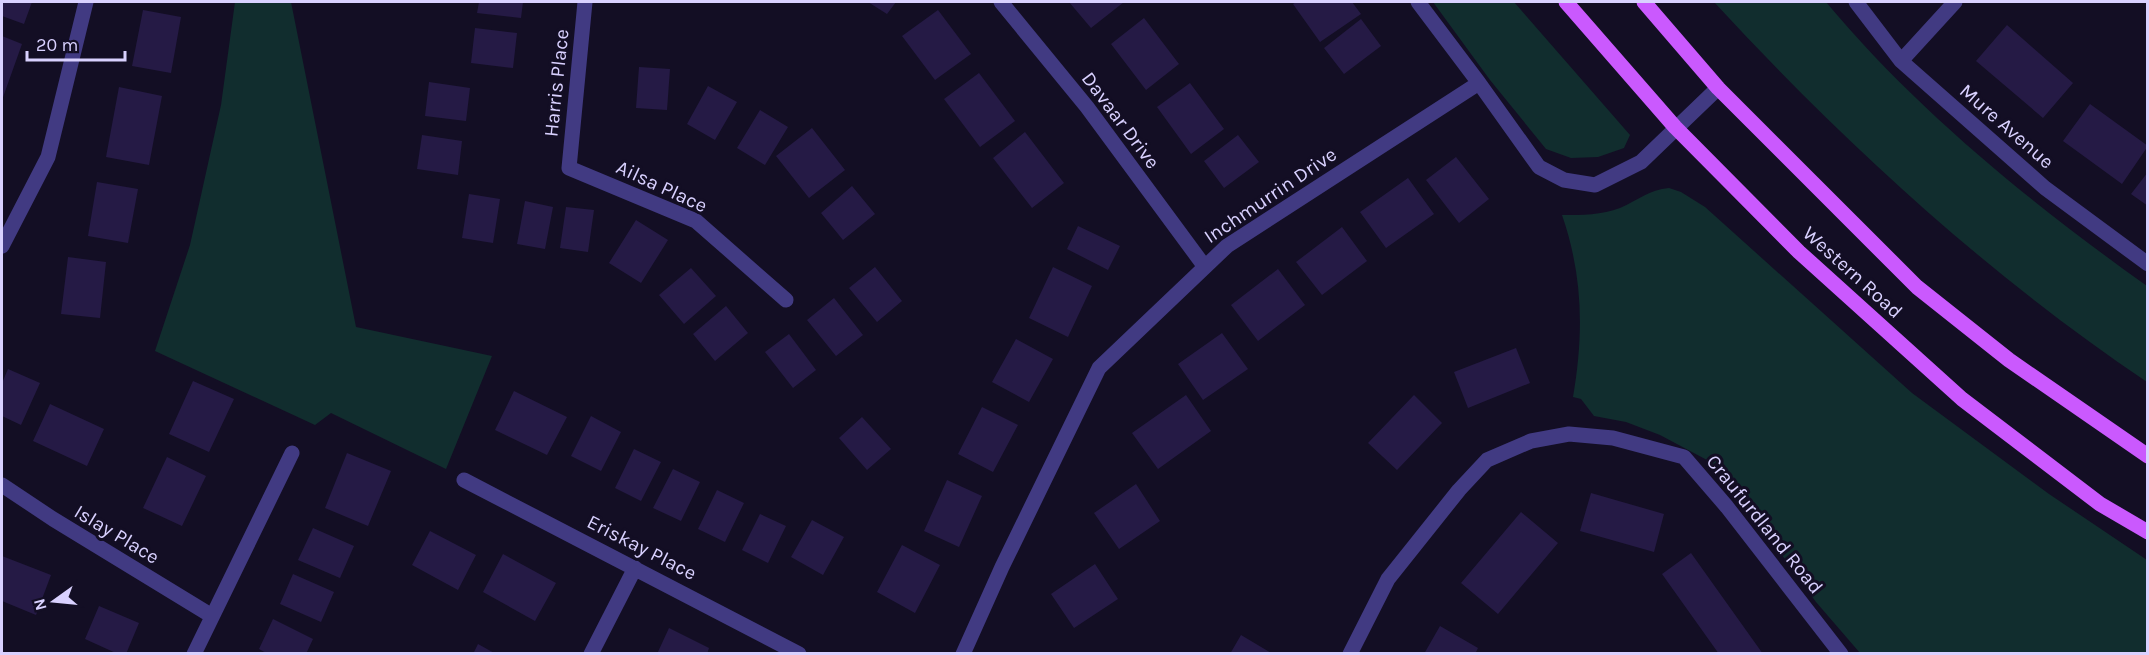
<svg xmlns="http://www.w3.org/2000/svg" width="2149" height="655" font-family="Karla,sans-serif">
<style>
.green{fill:#112d2e}
.building{fill:#251a45}
.lines{fill:none;stroke-linecap:round;stroke-linejoin:round}
.minor{stroke:#413a82;stroke-width:15}
.major{stroke:#ca59fe;stroke-width:15}
.labels{text-anchor:middle;stroke-width:6;stroke-linejoin:round;paint-order:stroke}
.street-label{font-size:20px;fill:#d9d1ff;stroke:#130e24}
</style>
<rect width="100%" height="100%" fill="#130e24"/>
<path class="green" d="M235,2h56l65,325 136,29 -46,113 -115,-56 -16,12 -160,-74 35,-106 31,-140z
M1433,2h81l116,133 -6,13 -26,9 -27,1 -25,-9 -56,-69z
M1714,2h112c91,109 206,202 321,284v96c-159,-107 -303,-239 -433,-380z
M1669,188l12,4 24,15 207,186 137,101 98,66v93h-287l-44,-51 -68,-94 -41,-48 -47,-25 -34,-13 -32,-6 -13,-17 -8,-2c11,-64 10,-121 -11,-182 20,0 40,0 58,-7 18,-8 29,-18 49,-20z"/>
<path class="building" d="M2,2h30l-8,22 -22,-8z
M479,2h44l-2,16 -44,-5z
M868,2h28l-9,12z
M1069,2h55l-33,26z
M1296,2h56l9,12 -41,28 -27,-38z
M143,10l38,7 -10,56 -39,-7z
M938,10l33,44 -36,26 -33,-44z
M1144,18l35,46 -33,26 -35,-46z
M1361,19l20,27 -37,28 -20,-26z
M2007,25l66,58 -30,35 -67,-57z
M475,28l42,5 -4,35 -42,-5z
M2,36l20,8 -20,56z
M639,67l31,2 -3,41 -31,-2z
M979,73l36,48 -35,26 -36,-48z
M429,82l41,6 -4,33 -41,-5z
M1190,83l34,46 -33,25 -34,-47z
M708,86l29,16 -22,38 -28,-16z
M119,87l43,9 -13,69 -43,-8z
M2090,104l58,42 -26,38 -59,-43z
M760,110l28,17 -23,38 -28,-17z
M812,128l33,42 -36,28 -33,-42z
M1025,132l39,51 -32,25 -39,-50z
M422,135l40,6 -4,34 -41,-6z
M1238,135l21,27 -35,26 -20,-27z
M1456,157l33,42 -30,24 -33,-43z
M2148,172v34l-17,-12z
M1408,178l26,36 -48,34 -26,-36z
M97,182l41,7 -10,54 -40,-7z
M852,186l23,28 -32,26 -22,-27z
M469,194l31,5 -7,44 -31,-5z
M525,201l28,6 -8,42 -28,-5z
M566,207l28,3 -6,42 -28,-4z
M636,220l32,20 -27,43 -32,-20z
M1078,226l42,20 -12,24 -41,-21z
M1342,227l25,34 -45,34 -26,-33z
M68,257l38,5 -6,56 -39,-4z
M875,267l27,34 -25,21 -28,-34z
M1053,267l39,19 -24,51 -39,-19z
M691,268l25,28 -32,28 -25,-29z
M1278,269l27,36 -47,36 -27,-36z
M834,298l29,37 -27,21 -29,-36z
M726,306l22,27 -33,28 -22,-27z
M1222,333l26,36 -45,31 -25,-36z
M789,334l27,36 -23,18 -28,-36z
M1016,339l37,20 -24,43 -37,-20z
M1516,348l14,35 -62,25 -14,-36z
M8,369l32,14 -19,42 -19,-9v-33z
M193,381l41,18 -25,53 -40,-18z
M514,391l53,26 -20,38 -52,-25z
M1186,395l25,36 -53,38 -26,-36z
M1414,395l28,28 -45,47 -29,-27z
M50,404l54,25 -17,37 -54,-25z
M982,407l36,18 -25,47 -35,-18z
M591,416l30,16 -20,39 -30,-15z
M862,417l29,32 -24,21 -28,-32z
M634,449l27,13 -20,39 -26,-13z
M347,453l44,18 -23,55 -43,-18z
M167,457l39,19 -24,50 -39,-18z
M673,469l27,13 -19,39 -28,-13z
M947,480l35,16 -23,51 -35,-16z
M1136,484l24,37 -41,28 -25,-36z
M717,490l27,13 -19,39 -27,-13z
M1591,493l73,21 -10,38 -74,-21z
M1521,512l37,31 -60,71 -37,-31z
M760,514l26,12 -18,37 -26,-13z
M812,520l32,17 -21,38 -32,-18z
M313,528l41,18 -14,32 -42,-18z
M430,531l46,24 -18,35 -46,-25z
M902,545l38,20 -25,48 -38,-21z
M1691,553l72,101h-44l-57,-80z
M503,554l53,29 -21,38 -52,-29z
M2,556l49,19 -15,40 -34,-14z
M1095,564l23,35 -44,29 -23,-34z
M293,574l41,18 -13,30 -41,-18z
M99,606l40,17 -13,31h-8l-33,-15z
M273,619l40,20 -7,15h-38l-9,-5z
M1440,626l38,22 -3,6h-51z
M669,628l40,20 -2,6h-50z
M1241,635l32,19h-43z
M478,644l18,10h-23z"/>
<g class="lines">
<path class="minor" d="M585,2l-16,166 127,53 90,79
M1001,2l86,105 118,160
M1418,2l61,81
M1856,2l45,59 144,127 103,76
M1901,61l54,-59
M2,246l46,-89 38,-155
M464,480l335,174
M2,485l51,34 159,97
M194,654l98,-201
M591,654l44,-86
M963,654l39,-87 97,-199 128,-122 252,-163 60,84 25,13 31,5 46,-23 77,-74
M1350,654l38,-75 71,-89 28,-30 44,-19 38,-7 44,4 71,19 43,50 114,147"/>
<path class="major" d="M1566,2l109,125 124,125 163,147 138,105 48,28
M1644,2l74,86 199,199 92,73 139,96"/>
</g>
<g class="labels">
<g class="street-label">
<text transform="translate(556 83) rotate(-84)" y="7">Harris Place</text>
<text transform="translate(1121 120) rotate(53)" y="7">Davaar Drive</text>
<text transform="translate(2007 126) rotate(41)" y="7">Mure Avenue</text>
<text transform="translate(662 186) rotate(25)" y="7">Ailsa Place</text>
<text transform="translate(1270 195) rotate(-34)" y="7">Inchmurrin Drive</text>
<text transform="translate(1853 272) rotate(42)" y="7">Western Road</text>
<text transform="translate(1765 524) rotate(51)" y="7">Craufurdland Road</text>
<text transform="translate(117 534) rotate(31)" y="7">Islay Place</text>
<text transform="translate(642 547) rotate(27)" y="7">Eriskay Place</text>
</g>
</g>
<rect width="2149" height="655" fill="none" stroke="#d9d1ff" stroke-width="6"/>
<g transform="translate(54 601) rotate(255)" stroke="#130e24" stroke-width="4.5" paint-order="stroke">
<path d="M0-4.5L10 22L0 15L-10 22Z" fill="#d9d1ff"/>
<text y="-9" font-size="16" font-weight="bold" text-anchor="middle" fill="#d9d1ff">N</text>
</g>
<path d="M27 51v9h98v-9" fill="none" stroke="#d9d1ff" stroke-width="3"/>
<text x="36" y="51" font-size="18" fill="#d9d1ff" stroke="#130e24" stroke-width="4.5" paint-order="stroke">20 m</text>
</svg>
